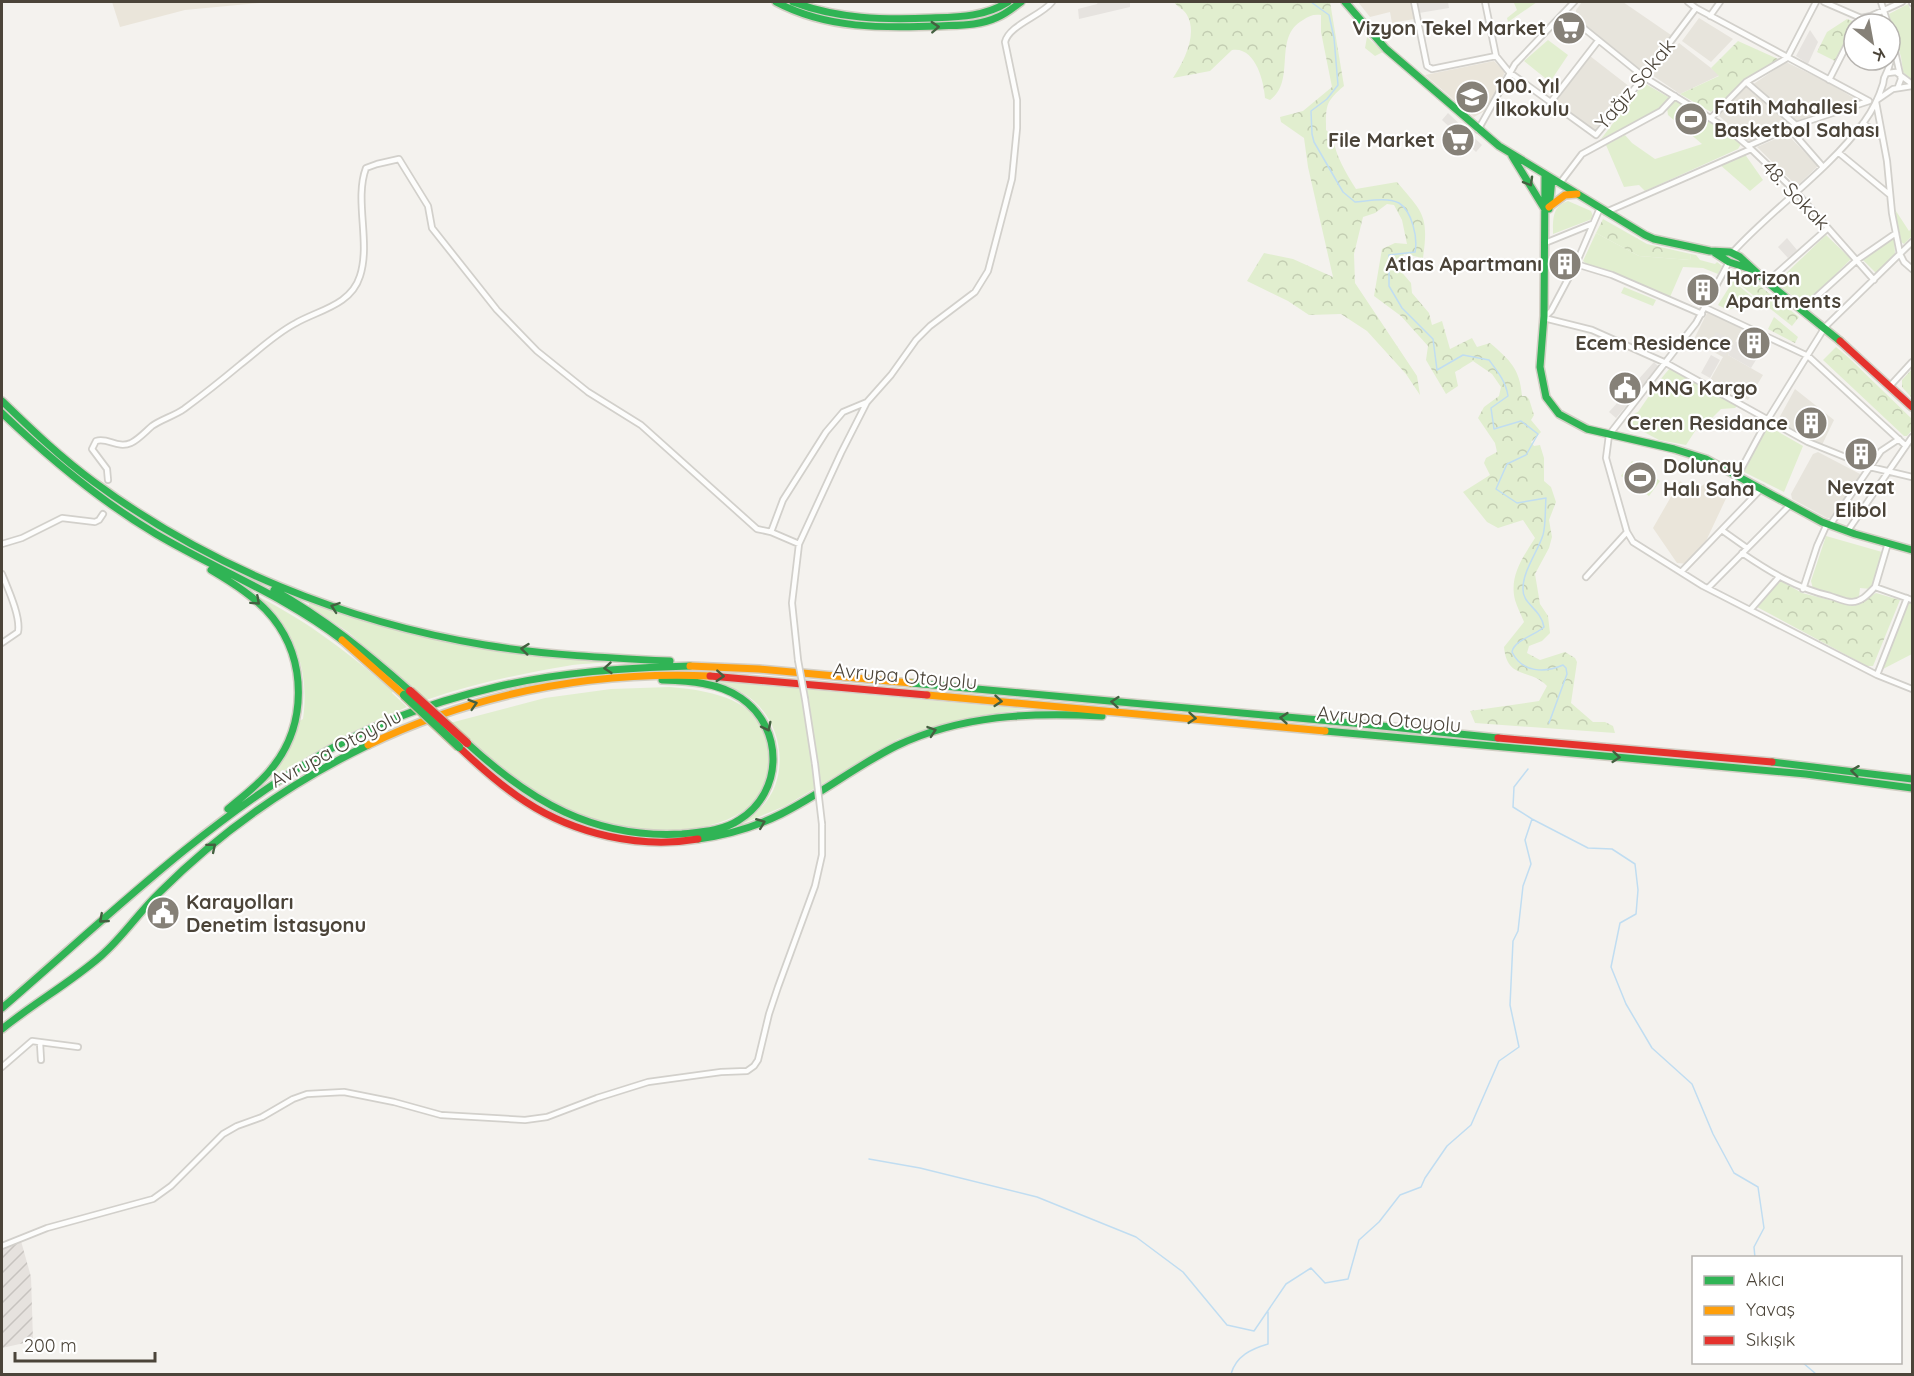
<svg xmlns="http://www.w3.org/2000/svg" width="1914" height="1376" font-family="Quicksand,sans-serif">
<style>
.residential{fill:#e7e4dc}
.industrial{fill:url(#industrial-furrows)}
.education{fill:#eae5da}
.grass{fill:#e1eecf}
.forest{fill:url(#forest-crowns)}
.parking{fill:#e6e3df}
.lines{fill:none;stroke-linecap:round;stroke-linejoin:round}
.stream{stroke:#c0ddf1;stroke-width:1.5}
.street-casing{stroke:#d2d0cb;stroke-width:8}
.fast-casing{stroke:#d3cfc5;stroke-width:10}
.slow-casing{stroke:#d3cfc5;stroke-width:10}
.jam-casing{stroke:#d3cfc5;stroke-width:10}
.street{stroke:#fdfdfc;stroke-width:4.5}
.fast{stroke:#30b455;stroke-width:7}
.slow{stroke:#ff9f0a;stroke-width:7}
.jam{stroke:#e5322d;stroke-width:7}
.street-bridge-casing{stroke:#d2d0cb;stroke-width:8;stroke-linecap:butt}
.fast-bridge-casing{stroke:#ccbfa9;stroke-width:11;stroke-linecap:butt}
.jam-bridge-casing{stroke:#ccbfa9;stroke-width:11;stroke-linecap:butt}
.street-bridge{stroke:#fdfdfc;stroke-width:4.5}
.fast-bridge{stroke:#30b455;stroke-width:8}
.jam-bridge{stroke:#e5322d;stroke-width:8}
.oneway{stroke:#446040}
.labels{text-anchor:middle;stroke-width:4.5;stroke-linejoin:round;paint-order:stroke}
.poi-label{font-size:20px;font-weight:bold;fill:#4b4439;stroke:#fff;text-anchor:start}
.street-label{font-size:20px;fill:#4b4439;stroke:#fff}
</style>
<defs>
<pattern id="industrial-furrows" width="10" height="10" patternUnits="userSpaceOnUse" patternTransform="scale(1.5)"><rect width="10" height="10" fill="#e6e2de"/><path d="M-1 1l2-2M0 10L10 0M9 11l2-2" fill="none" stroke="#c7c3bf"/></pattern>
<pattern id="forest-crowns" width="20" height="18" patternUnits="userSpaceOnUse" patternTransform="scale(1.5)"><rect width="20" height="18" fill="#e1eecf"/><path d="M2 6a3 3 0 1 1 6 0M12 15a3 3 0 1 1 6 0" fill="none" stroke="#c3cdb2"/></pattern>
</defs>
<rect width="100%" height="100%" fill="#f4f2ee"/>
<path class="residential" d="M1582,2h41l48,33 -27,37 -68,-50v-12z
M1699,18l34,21 -22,23 -29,-21z
M1679,43l41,32 -40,19 -28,-19z
M1590,56l40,31 -34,44 -41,-28z
M1786,62l41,20 30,18 -61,21 -44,-36z
M1745,85l28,20 19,19 -43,18 -31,-27z
M1787,134l31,32 -21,20 -40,-39z
M1708,311l34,18 -14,26 35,20 -15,25 -38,-20 13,-23 -30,-16z
M1795,389l39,31 -12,25 -42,-20 -2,-5z
M1818,452l44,23 -29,43h-6l-35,-19 -1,-5 22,-40z"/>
<path class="industrial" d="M21,1241l10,36 2,64 -31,7v-99z"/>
<path class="education" d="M112,2h157l-84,8 -65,17z
M1358,2h53l3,17 -22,4 -2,-11 -20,5z
M1494,61l11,11 -17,37 -14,8 -49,-42z
M1710,480l20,10 -32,68 -10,6 -11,-1 -24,-35 27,-47 13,11z"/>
<path class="grass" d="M1517,2h20l-29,20 -1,-4 10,-8 -3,-7z
M1908,4l4,9v67l-9,-8 -2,-15 -12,-43z
M1367,37l16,15 -8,4 -10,-8z
M1548,40l20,15 -18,27 -26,-21z
M1644,83l26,15 -18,16 -51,25z
M1677,99l47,29 17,16 -3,5 -93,42 -6,-6 -15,2 -18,-42 19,-10 7,8 23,16 47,-15 -34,-29 -1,-7z
M1744,153l19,27 -13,11 -31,-27z
M1568,201l23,10 2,5 -1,3 -39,15c0,-15 -1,-28 15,-33z
M1894,208l15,23 3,-3v8l-8,8 -4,-3z
M1596,233l43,23 51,4 1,-6 5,1 4,5 15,4 2,-2 5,4 -4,8 -15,-6 -20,-1 -13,30 -82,-32 -5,-4z
M1826,235l25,24 -46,46 -29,-22z
M1894,236l1,18 -19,19 -14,-14z
M1733,281l23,19 -28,10 -10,-5z
M1624,287l32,13 -3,6 -32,-13z
M1670,368l68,37 -3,3 -14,1 -14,14 -8,2 -13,20 -27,-5 -32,-17 8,-10 3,-1 11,-16v-3z
M1769,423l6,7 28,16 -19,46 -40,-20z
M1632,461l28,20 -11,15 -28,-20z
M1826,536l56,16 -11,37 -11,-1 -1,9 -7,2 -39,-10 -2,-8z
M259,597c53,27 89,56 134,94l-1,2 15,14c-51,21 -98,47 -144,77l30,-45 6,-18 4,-2c7,-48 -8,-89 -44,-122z
M309,603l114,33 186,26c-14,2 -28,1 -42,4 -48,8 -94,18 -141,34l-78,-68 -39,-26z
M1909,603l3,1v50l-29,15 -1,-2z
M705,680l322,29 -43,6 -86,24 -113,67 -48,20c16,-9 31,-22 38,-40 13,-35 -2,-77 -34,-94l-3,1z
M670,687c50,4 105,17 100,79 -2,18 -12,35 -27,45 -49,34 -148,18 -198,-10 -36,-20 -65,-51 -95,-78l95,-25 66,-9z"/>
<path class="forest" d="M1174,2h156l14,84c-19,16 -18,20 -18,44l7,7c2,18 13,36 23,52l41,-7c26,31 32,33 26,76l-19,-4 -6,14 13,15 1,10 17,20 3,12 10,-4 8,28 22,-11 5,9 13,-4c20,17 30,26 32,53h4l3,3 5,16 -3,5 10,12 -10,10 3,4 6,-1 4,13v23l7,6 5,15 -7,18 3,17 -3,11 -14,26 5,30 8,12 2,17 -8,8 -13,5 -2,7 13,7 25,-8 10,6 2,4 -6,41 22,19h12l8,4 2,7 -140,-10 -5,-12 69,-10 8,-15c-17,-18 -40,-6 -43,-39l20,-25c-3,-8 -7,-15 -9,-22 -6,-24 8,-43 20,-62l-12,-18 -25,8 -11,-6 -24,-30 27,-17 -6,-12 2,-5 11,-6 -2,-9 -17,-25 6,-11 15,-11 2,-9 -9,-13 -19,-13 -18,11 3,14 -12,8 -20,-34 2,-14 -27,-30 -27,-20 8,-47 13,-6 12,1 -5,-24 -8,-15 -7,-1 -12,9 -12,4 -9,37 1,29 62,93 3,19 -14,-21 -39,-43 -26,-17 -32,1 -21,-14 -41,-20 17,-28 29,6 40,18 -25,-110 -4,-29 -23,-16 -1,-5 23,-6 29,-24 -11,-55v-17c-8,-1 -12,1 -18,5 -31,17 -6,61 -33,80l-5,-2c-1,-17 -10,-52 -33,-48l-22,21 -37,7c11,-17 25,-44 14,-63 -3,-6 -10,-8 -13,-13z
M1847,19l8,3 -20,39 -18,-9 10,-20z
M1738,41l40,18 -33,21 -34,32 -31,-18 39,-18 -8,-8z
M1603,219l44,25 44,10 -1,6 -51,-4 -43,-23z
M1741,271l58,46 -7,9 -58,-46z
M1774,317l24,20 -3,6 -27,-14z
M1836,347l13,11 63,61v11l-5,6h-3l-81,-76z
M1912,369v29l-10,-11v-7z
M1781,581l21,12 52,13 22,-13 24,7 -27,66h-6l-110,-59v-3z"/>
<path class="parking" d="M1098,2h32v5l-51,12 -1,-10 19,-5z
M1417,2h31l1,6 -30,5z
M1810,30l8,12 -10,22 -12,-8z
M1448,113l34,32 -6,7 -34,-32z
M1787,238l10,12 -9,8 -10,-11z
M1716,332l17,9 -8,15 -17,-9z
M1735,341l24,14 -8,13 -23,-13z
M1711,355l9,5 -10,18 -9,-5z
M1654,362l5,5 -43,51 -7,-6z"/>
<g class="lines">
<path class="stream" d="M1311,2l18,13 5,23 4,47 -11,14 -16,12 1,23 2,8 29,50 12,10c13,-1 32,-5 44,1 13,8 19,35 16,49l-26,3v31l13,22 31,31 4,31 26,-15 26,5c9,12 17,22 19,36l-17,12 3,21 27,-8 17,13 -12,21 -19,9 -11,25 21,14 29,-5c-1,11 0,26 -3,37 -5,16 -20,36 -20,53 -1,17 17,19 21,39 -8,8 -30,13 -32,25 10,21 33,21 51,13l3,3 1,6 -18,49
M1528,769l-14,18 -1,20 19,12 56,29 24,1 23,15 3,26 -2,24 -16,9 -9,44 15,37 26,44 40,36 21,50 21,39 24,14 6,41 -10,19 1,11
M869,1159l51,9 117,29 99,40 47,35 44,53 27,6 32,-47 25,-16 14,15 23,-4 11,-39 20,-18 21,-27 21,-8 4,-9 22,-32 24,-21 28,-64 20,-14 -9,-42 3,-64 5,-10 5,-45 8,-22 -6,-24 7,-21
M1802,1362l14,12
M1231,1374c5,-18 20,-25 37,-30v-32"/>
<g class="street-casing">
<path id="street" d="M1414,2l13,64 5,3 64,-13
M1485,2l11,54 13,16 87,63 48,-58 52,-69
M1688,2l8,6 173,93
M1824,2l37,16 10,-2 31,-14
M1881,2l7,22
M1912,2v1
M1565,13l79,64 85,53 19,16 48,46 78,88
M1710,16l10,-14
M1890,29l11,50 -3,8
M1888,73l8,-1 16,12
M1829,80l25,-49
M1746,82l50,43
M1877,100l16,-11 19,-3
M1876,102l11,59 5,52 8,41 4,8 8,7
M1550,103l48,-62
M1711,118l35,-36 41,-24 29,-56
M1863,123l19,14
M1789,128l34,39
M1478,130l37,-66 59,-62
M1748,146l48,-21 73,-24
M1839,153l51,42
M1560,183l22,-29 79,-43 14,-15
M1606,212l145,-63
M1545,243l47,-19
M1733,252c41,-45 94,-80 131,-130 8,-11 15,-25 19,-38 1,-3 0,-5 2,-8 6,-11 8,-23 8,-36
M1729,262l-33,61 -87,112 -3,23 21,74 6,10 70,44 174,89 35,14
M1576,264l36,11 90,39
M1767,282l61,-54
M1706,308l102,48 98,90
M1803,309l54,-49 39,-27
M1544,318l48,12 74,33 142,79 62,25 42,10
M1544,318l7,-7 25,-47 24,-56
M1890,386l22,-24
M1738,475l30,-56 57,-92 87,-85
M108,480l-1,-11 -15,-20 4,-8c12,-4 21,8 35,2 8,-4 14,-11 21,-17 10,-7 22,-10 32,-17 19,-14 39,-30 57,-45 18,-14 34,-30 55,-41 23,-13 55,-18 64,-47 11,-34 -6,-76 6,-108l11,-4 22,-5 29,47 4,22 65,82 40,41 51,41 53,33 116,104 14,3 28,12
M1830,525l51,-74 18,-12
M1723,531l24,17
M771,532l12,-32 43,-68 17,-20 24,-10
M1847,532l65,-95
M2,544l20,-6 40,-20 33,4 4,-2 4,-6
M1742,553c28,19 54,35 88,43 7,2 15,6 22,6 10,0 17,-9 23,-15l37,13
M1681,572l81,-84
M2,574c6,15 19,43 16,58l-16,11
M1586,577l41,-45
M1875,587l13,-44
M1708,588l82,-83
M1803,589l14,-43 10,-22
M1751,609l28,-32
M798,660l-6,-57 7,-59 42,-91 26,-51 24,-27 25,-35 14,-14 45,-34 13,-21 24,-92 5,-51v-28l-12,-58c4,-17 36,-26 47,-40
M1877,675l30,-77
M805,699l10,65
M40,1043l1,17
M2,1067l30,-26 46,6
M2,1246l45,-18 106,-29 18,-13 52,-52 14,-8 25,-9 31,-18 14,-5 37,-2 50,10 47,13 84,5 22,-3 50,-19 51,-16 73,-10 26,-1 7,-5 4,-6 11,-46 9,-27 37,-101 7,-31v-31"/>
</g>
<g class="fast-casing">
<path id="fast" d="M776,2c51,27 106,26 163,24 20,-1 40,0 59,-9 8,-3 16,-10 23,-15
M793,2c45,17 90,18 138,16 28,-1 53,-1 77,-16
M1345,2l41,47 113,97 146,89 9,4 56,12 20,1 10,5 27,25 73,59
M1512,156l32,52
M1545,176l-1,140 -4,51 6,30 13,17 28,15 87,20 32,10 116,63 33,12 57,16
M1549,209l3,-30
M1715,253l14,9 22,7
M2,401c29,28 59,57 92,81 114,84 251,140 391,163 61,10 123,13 185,16
M2,413c47,45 97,87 154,121 61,36 129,62 186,106
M211,570c22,13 46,28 62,48 34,43 34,107 -1,150 -12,16 -29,28 -44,41
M274,590c50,28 93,63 136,101
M911,683l442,40 145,15
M1325,731l481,43 106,14
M467,743c63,58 126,96 215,91 19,-2 41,-3 57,-14 45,-28 45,-92 2,-122 -23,-16 -53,-17 -79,-18
M1772,762l140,17
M698,839c29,-4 57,-12 83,-25 40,-20 75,-48 115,-68 65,-31 135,-34 206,-30
M2,1008c100,-86 195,-179 308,-247 56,-35 122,-59 186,-74 64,-15 129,-19 194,-21
M2,1029c32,-26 68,-46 99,-73 22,-19 38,-44 59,-64 60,-60 132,-110 208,-147"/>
</g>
<g class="slow-casing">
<path id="slow" d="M1549,207l16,-12 12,-1
M342,640l62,55
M690,666l69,3 152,14
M927,695l398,36
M368,745c108,-52 223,-74 342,-69"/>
</g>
<g class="jam-casing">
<path id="jam" d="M1840,341l72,66
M710,676l217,19
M1498,738l274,24
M459,747c21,20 43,40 67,55 49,32 114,47 172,37"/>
</g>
<use href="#street" class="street"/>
<use href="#fast" class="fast"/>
<use href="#slow" class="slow"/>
<use href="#jam" class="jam"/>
<g class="street-bridge-casing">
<path id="street-bridge" d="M798,660l7,39
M815,764l7,60"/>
</g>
<g class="fast-bridge-casing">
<path id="fast-bridge" d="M404,695l55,52"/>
</g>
<g class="jam-bridge-casing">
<path id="jam-bridge" d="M410,691l57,52"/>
</g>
<use href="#street-bridge" class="street-bridge"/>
<use href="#fast-bridge" class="fast-bridge"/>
<use href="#jam-bridge" class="jam-bridge"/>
</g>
<defs><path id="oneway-chevron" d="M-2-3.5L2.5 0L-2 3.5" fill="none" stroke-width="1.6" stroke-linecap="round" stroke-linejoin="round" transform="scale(1.5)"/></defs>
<g class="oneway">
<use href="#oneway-chevron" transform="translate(935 27) rotate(-3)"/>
<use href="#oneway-chevron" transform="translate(1529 182) rotate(60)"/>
<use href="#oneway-chevron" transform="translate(256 601) rotate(42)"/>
<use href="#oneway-chevron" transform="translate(335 607) rotate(-161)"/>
<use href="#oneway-chevron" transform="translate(525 649) rotate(-174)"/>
<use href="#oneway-chevron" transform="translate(608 668) rotate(175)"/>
<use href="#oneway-chevron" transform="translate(720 676) rotate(3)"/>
<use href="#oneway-chevron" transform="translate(998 701) rotate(5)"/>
<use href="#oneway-chevron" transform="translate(1115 702) rotate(-175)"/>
<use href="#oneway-chevron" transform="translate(473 704) rotate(-17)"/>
<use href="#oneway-chevron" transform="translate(1192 718) rotate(5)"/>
<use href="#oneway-chevron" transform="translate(1284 718) rotate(-175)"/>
<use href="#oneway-chevron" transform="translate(767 727) rotate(63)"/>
<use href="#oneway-chevron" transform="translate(932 731) rotate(-19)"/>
<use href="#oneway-chevron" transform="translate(1616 757) rotate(5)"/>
<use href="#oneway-chevron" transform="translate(1855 771) rotate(-173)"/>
<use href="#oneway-chevron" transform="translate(761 823) rotate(-22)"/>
<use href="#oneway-chevron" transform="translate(212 847) rotate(-40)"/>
<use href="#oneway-chevron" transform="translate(103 919) rotate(139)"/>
</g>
<defs>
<g id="supermarket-disc" transform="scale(1.725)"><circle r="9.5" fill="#868178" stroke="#fff"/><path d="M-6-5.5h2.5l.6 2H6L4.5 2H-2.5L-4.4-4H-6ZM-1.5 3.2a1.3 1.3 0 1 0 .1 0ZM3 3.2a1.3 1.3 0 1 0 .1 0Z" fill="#fff"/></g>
<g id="school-disc" transform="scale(1.725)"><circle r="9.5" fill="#868178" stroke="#fff"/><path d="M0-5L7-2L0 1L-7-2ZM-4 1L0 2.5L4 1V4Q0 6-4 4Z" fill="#fff"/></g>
<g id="stadium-disc" transform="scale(1.725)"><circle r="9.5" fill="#868178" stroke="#fff"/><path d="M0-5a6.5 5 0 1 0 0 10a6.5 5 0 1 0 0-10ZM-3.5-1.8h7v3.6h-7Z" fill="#fff"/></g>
<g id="building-disc" transform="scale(1.725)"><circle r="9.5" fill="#868178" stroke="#fff"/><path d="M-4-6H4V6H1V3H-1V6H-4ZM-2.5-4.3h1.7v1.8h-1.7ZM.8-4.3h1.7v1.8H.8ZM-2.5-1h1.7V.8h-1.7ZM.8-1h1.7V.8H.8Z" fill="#fff"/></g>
<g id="civic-disc" transform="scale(1.725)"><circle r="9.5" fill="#868178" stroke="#fff"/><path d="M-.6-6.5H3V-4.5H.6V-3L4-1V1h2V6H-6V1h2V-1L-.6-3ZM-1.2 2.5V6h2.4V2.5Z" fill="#fff"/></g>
</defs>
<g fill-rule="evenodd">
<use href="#supermarket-disc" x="1569" y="28"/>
<use href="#school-disc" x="1472" y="97"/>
<use href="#stadium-disc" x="1691" y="119"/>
<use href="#supermarket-disc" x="1458" y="140"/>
<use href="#building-disc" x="1565" y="264"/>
<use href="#building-disc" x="1703" y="290"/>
<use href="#building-disc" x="1754" y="343"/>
<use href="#civic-disc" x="1625" y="388"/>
<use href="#building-disc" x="1811" y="423"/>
<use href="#building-disc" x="1861" y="454"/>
<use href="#stadium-disc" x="1640" y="478"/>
<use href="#civic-disc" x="163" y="913"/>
</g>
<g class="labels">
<g class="poi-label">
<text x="1546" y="35" text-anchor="end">Vizyon Tekel Market</text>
<text x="1495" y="93">100. Yıl<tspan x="1495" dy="23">İlkokulu</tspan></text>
<text x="1714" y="114">Fatih Mahallesi<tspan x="1714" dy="23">Basketbol Sahası</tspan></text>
<text x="1435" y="147" text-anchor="end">File Market</text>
<text x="1542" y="271" text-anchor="end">Atlas Apartmanı</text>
<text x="1726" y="285">Horizon<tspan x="1726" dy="23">Apartments</tspan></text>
<text x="1731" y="350" text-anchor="end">Ecem Residence</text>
<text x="1648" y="395">MNG Kargo</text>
<text x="1788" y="430" text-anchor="end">Ceren Residance</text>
<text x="1663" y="473">Dolunay<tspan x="1663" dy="23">Halı Saha</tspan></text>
<text x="1861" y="494" text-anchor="middle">Nevzat<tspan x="1861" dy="23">Elibol</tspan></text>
<text x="186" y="909">Karayolları<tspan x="186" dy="23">Denetim İstasyonu</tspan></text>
</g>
<g class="street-label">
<text transform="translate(1635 84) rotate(-50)" y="7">Yağız Sokak</text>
<text transform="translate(1796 195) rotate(46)" y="7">48. Sokak</text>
<text transform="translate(905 676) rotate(5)" y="7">Avrupa Otoyolu</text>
<text transform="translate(1389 719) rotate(5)" y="7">Avrupa Otoyolu</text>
<text transform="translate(336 748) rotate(-28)" y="7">Avrupa Otoyolu</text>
</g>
</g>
<rect width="1914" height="1376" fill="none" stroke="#4b4439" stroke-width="6"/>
<rect x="1692" y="1256" width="210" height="108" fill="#ffffff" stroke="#b7b4b0" stroke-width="1.5"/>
<rect x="1704" y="1276" width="30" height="9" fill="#30b455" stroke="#b7b4b0" stroke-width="1.5"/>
<text x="1746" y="1286" font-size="18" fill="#4b4439">Akıcı</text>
<rect x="1704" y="1306" width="30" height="9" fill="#ff9f0a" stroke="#b7b4b0" stroke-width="1.5"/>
<text x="1746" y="1316" font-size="18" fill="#4b4439">Yavaş</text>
<rect x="1704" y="1336" width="30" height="9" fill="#e5322d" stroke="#b7b4b0" stroke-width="1.5"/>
<text x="1746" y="1346" font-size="18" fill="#4b4439">Sıkışık</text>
<g transform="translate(1872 42) rotate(149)"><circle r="28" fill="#ffffff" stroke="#b7b4b0" stroke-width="1.5"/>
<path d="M0-4.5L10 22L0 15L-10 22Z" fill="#868178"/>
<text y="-9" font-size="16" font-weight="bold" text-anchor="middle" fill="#4b4439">K</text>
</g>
<path d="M15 1352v9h140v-9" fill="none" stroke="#4b4439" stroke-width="3"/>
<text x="24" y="1352" font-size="18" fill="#4b4439" stroke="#ffffff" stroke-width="4.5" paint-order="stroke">200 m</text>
</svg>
